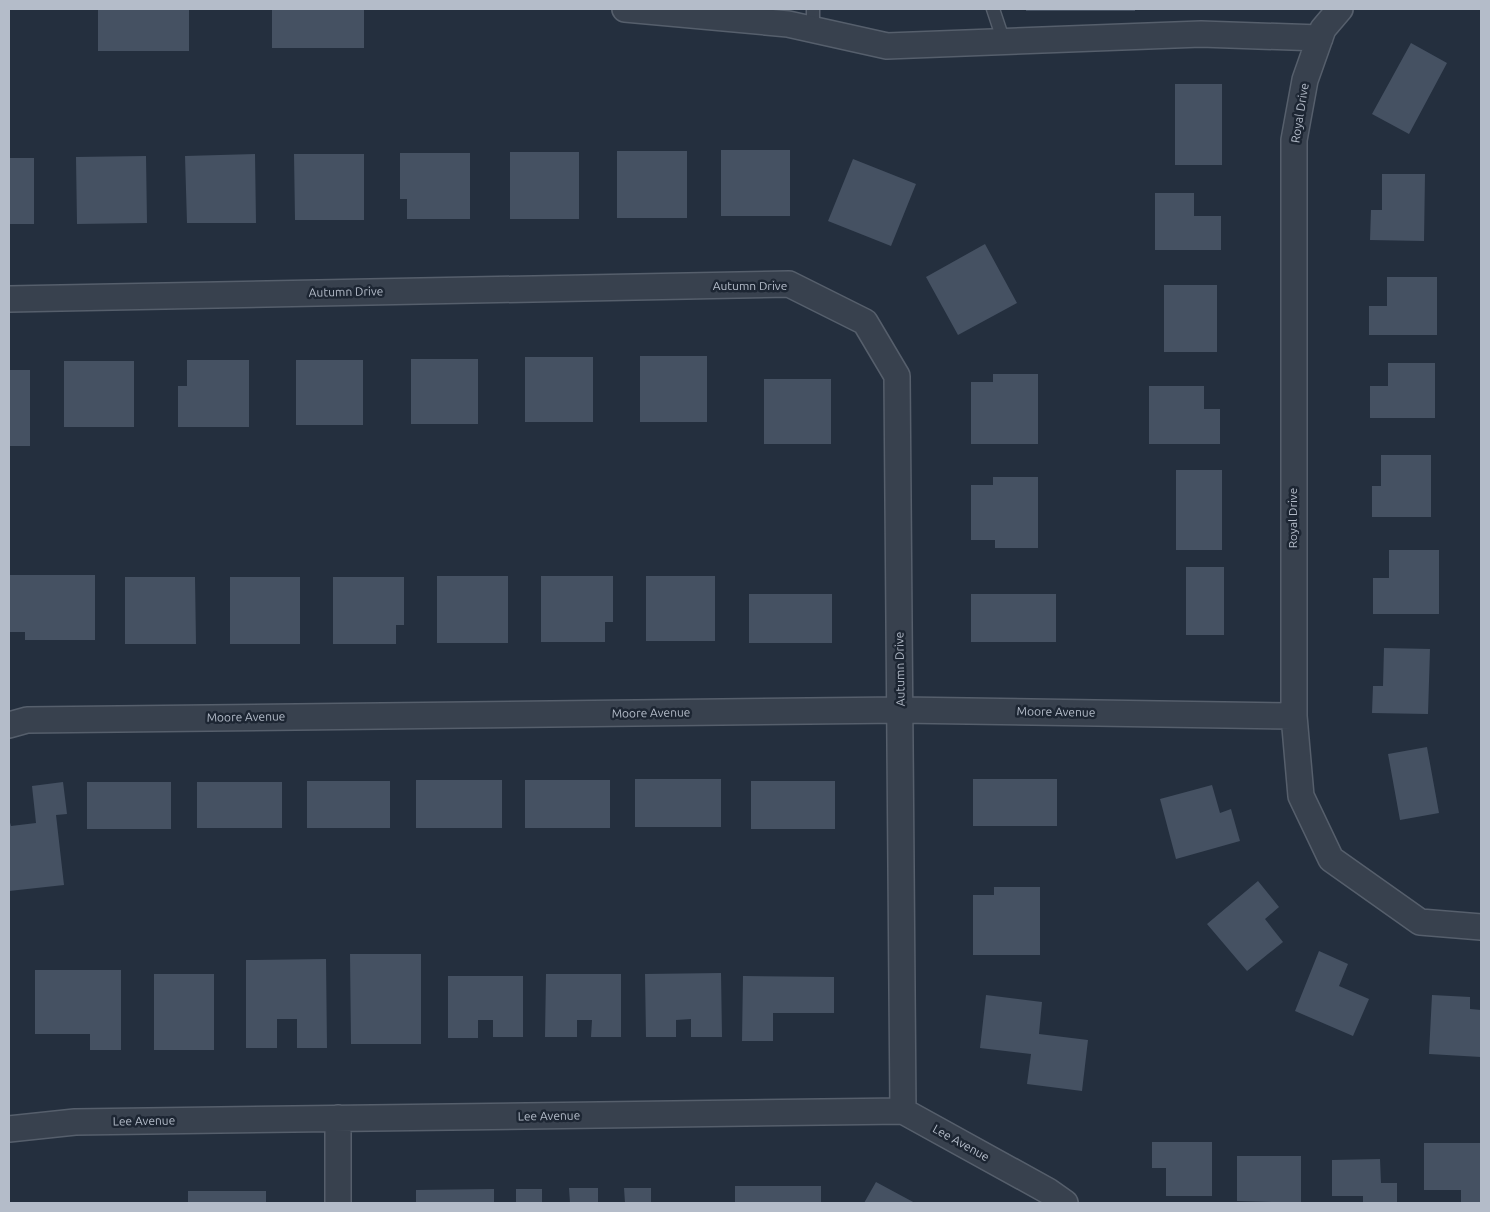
<svg xmlns="http://www.w3.org/2000/svg" width="1490" height="1212" font-family="Ubuntu,sans-serif">
<style>
.building{fill:#455162}
.lines{fill:none;stroke-linecap:round;stroke-linejoin:round}
.lane-casing{stroke:#565f6c;stroke-width:15}
.street-casing{stroke:#565f6c;stroke-width:28}
.lane{stroke:#38414e;stroke-width:12}
.street{stroke:#38414e;stroke-width:25}
.labels{text-anchor:middle;stroke-width:5;stroke-linejoin:round;paint-order:stroke}
.street-label{font-size:12px;fill:#b4bcc9;stroke:#1d2633}
</style>
<rect width="100%" height="100%" fill="#242f3e"/>
<path class="building" d="M98,9h91v42h-91z
M272,9h92v39h-92z
M1026,9h109v2h-109z
M1411,43l36,20 -38,71 -37,-20z
M1175,84h47v81h-47z
M721,150h69v66h-69z
M617,151h70v67h-70z
M510,152h69v67h-69z
M400,153h70v66h-63v-20h-7z
M255,154l1,69h-69l-2,-67z
M294,154h70v66h-69z
M146,156l1,67 -70,1 -1,-67z
M9,158h25v66h-25z
M853,159l63,25 -25,62 -63,-25z
M1382,174h43l-1,67 -54,-1 1,-30h11z
M1155,193h39v23h27v34h-66z
M985,244l32,59 -59,32 -32,-58z
M1387,277h50v58h-68v-29h18z
M1164,285h53v67h-53z
M640,356h67v66h-67z
M525,357h68v65h-68z
M411,359h67v65h-67z
M187,360h62v67h-71v-41h9z
M296,360h67v65h-67z
M64,361h70v66h-70z
M1388,363h47v55h-65v-32h18z
M9,370h21v76h-21z
M993,374h45v70h-67v-62h22z
M764,379h67v65h-67z
M1149,386h55v23h16v35h-71z
M1381,455h50v62h-59v-31h9z
M1176,470h46v80h-46z
M993,477h45v71h-43v-8h-24v-55h22z
M1389,550h50v64h-66v-36h16z
M1186,567h38v68h-38z
M9,575h86v65h-70v-8h-16z
M437,576h71v67h-71z
M541,576h72v46h-8v20h-64z
M646,576h69v65h-69z
M125,577h70l1,67h-71z
M230,577h70v67h-70z
M333,577h71v48h-8v19h-63z
M749,594h83v49h-83z
M971,594h85v48h-85z
M1384,648l46,1 -2,65 -56,-1 1,-27h10z
M1427,747l12,66 -39,7 -12,-66z
M635,779h86v48h-86z
M973,779h84v47h-84z
M416,780h86v48h-86z
M525,780h85v48h-85z
M307,781h83v47h-83z
M751,781h84v48h-84z
M63,782l4,32 -11,1 8,70 -55,6v-72l2,7 25,-3 -4,-37z
M87,782h84v47h-84z
M197,782h85v46h-85z
M1212,785l8,28 11,-4 9,32 -64,18 -16,-60z
M1258,881l21,26 -14,12 18,23 -36,29 -40,-47z
M994,887h46v68h-67v-60h21z
M1319,951l29,13 -9,22 30,13 -16,37 -58,-25z
M350,954h71v90h-70z
M326,959l1,89h-30v-29h-20v29h-31v-88z
M35,970h86v80h-31v-16h-55z
M721,973l1,64h-31v-18l-15,1v17h-30l-1,-63z
M154,974h60v76h-60z
M546,974h75v63h-30l1,-17h-15v17h-32z
M448,976h75v61h-30v-17h-15v18h-30z
M743,976l91,1v36h-61v28h-31z
M986,995l56,7 -3,32 49,6 -6,51 -55,-7 4,-30 -51,-6z
M1432,995l38,2v12l11,1v47l-52,-3z
M1152,1142h60v54h-46v-28h-14z
M1424,1143h57v60h-20v-13h-37z
M1237,1156h64v47l-64,-2z
M1380,1159l1,24h16v20h-34v-7h-31v-36z
M876,1182l39,21h-51z
M735,1186h86v17h-86z
M569,1188h29v15h-28z
M624,1188h27v15h-26z
M494,1189v14h-78v-13z
M516,1189h26v14h-26z
M188,1191h78v12h-78z"/>
<g class="lines">
<g class="lane-casing">
<path id="lane" d="M993,9l11,33
M813,30v-21"/>
</g>
<g class="street-casing">
<path id="street" d="M625,9l163,15 99,22 314,-12 119,4
M1340,9l-17,20 -18,51 -11,60v576l7,80 30,63 89,63 61,5
M9,299l780,-15 76,38 32,54 6,735
M9,725l18,-5 874,-10 393,6
M9,1129l66,-7 828,-11 145,80 17,12
M338,1203v-85"/>
</g>
<use href="#lane" class="lane"/>
<use href="#street" class="street"/>
</g>
<g class="labels">
<g class="street-label">
<text transform="translate(1300 113) rotate(-81)" y="4">Royal Drive</text>
<text x="750" y="290">Autumn Drive</text>
<text transform="translate(346 292) rotate(-1)" y="4">Autumn Drive</text>
<text transform="translate(1293 518) rotate(-90)" y="4">Royal Drive</text>
<text transform="translate(900 669) rotate(-91)" y="4">Autumn Drive</text>
<text transform="translate(1056 712) rotate(1)" y="4">Moore Avenue</text>
<text transform="translate(651 713) rotate(-1)" y="4">Moore Avenue</text>
<text transform="translate(246 717) rotate(-1)" y="4">Moore Avenue</text>
<text transform="translate(549 1116) rotate(-1)" y="4">Lee Avenue</text>
<text transform="translate(144 1121) rotate(-1)" y="4">Lee Avenue</text>
<text transform="translate(961 1143) rotate(29)" y="4">Lee Avenue</text>
</g>
</g>
<rect width="1490" height="1212" fill="none" stroke="#b4bcc9" stroke-width="20"/>
</svg>
